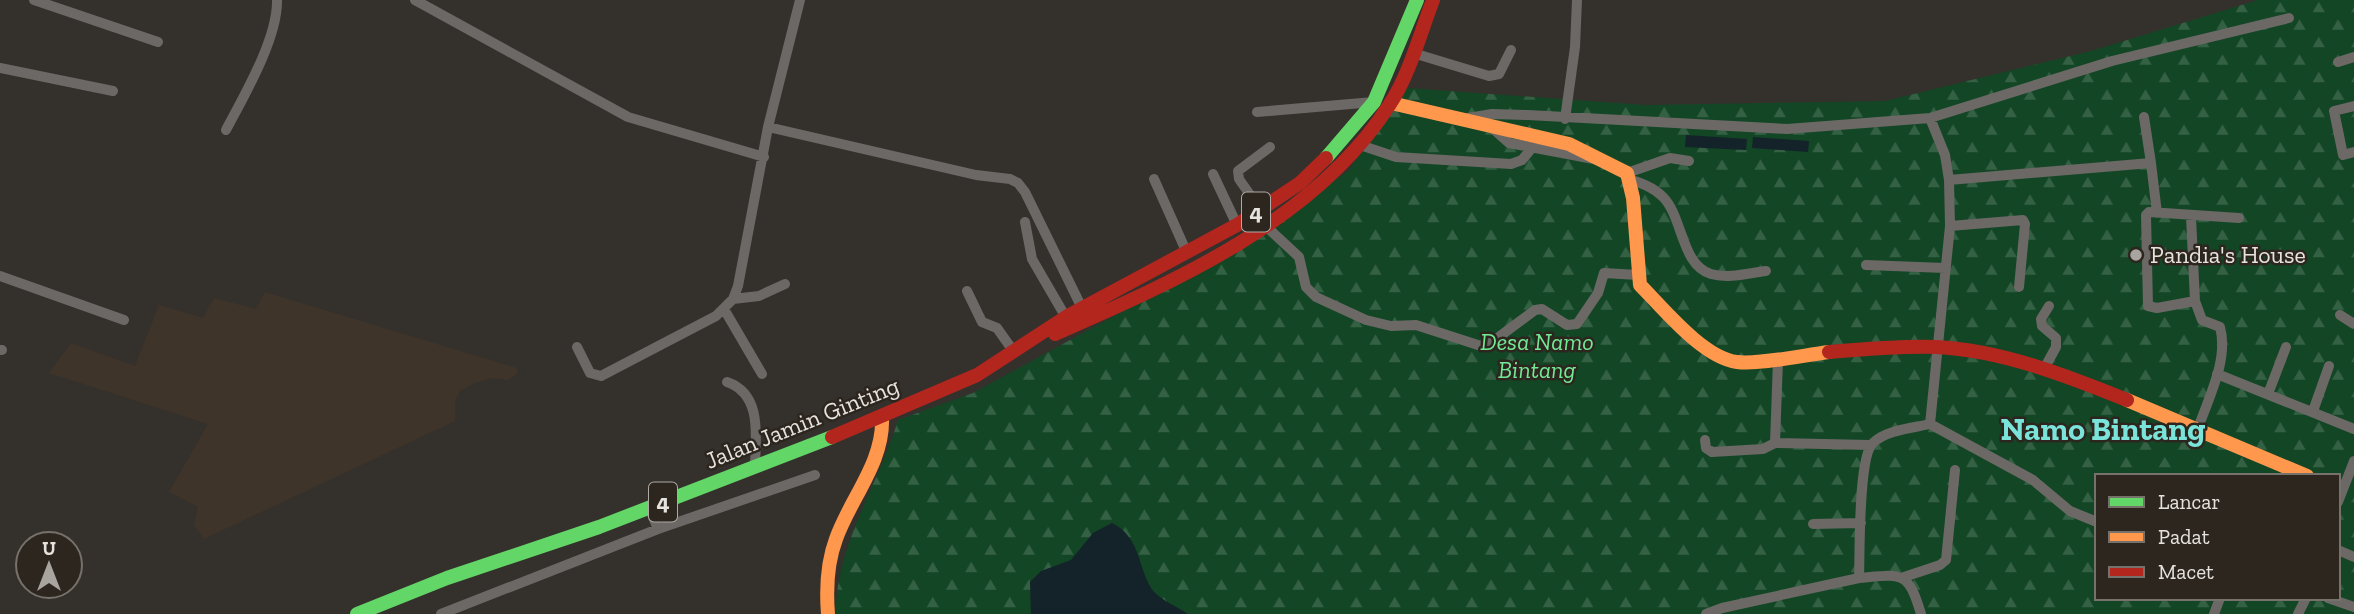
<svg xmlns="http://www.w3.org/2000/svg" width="2354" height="614" font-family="'Zilla Slab',serif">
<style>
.built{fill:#3f3429}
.forest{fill:url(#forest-firs);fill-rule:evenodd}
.water{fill:#142229}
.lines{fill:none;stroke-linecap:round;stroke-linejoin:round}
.street{stroke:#6b6865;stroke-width:10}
.fast{stroke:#63d668;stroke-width:14}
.slow{stroke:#ff974d;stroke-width:14}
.jam{stroke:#b3261e;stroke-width:14}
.poi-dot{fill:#a8a49f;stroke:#2d261f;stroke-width:2.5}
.labels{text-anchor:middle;stroke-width:5;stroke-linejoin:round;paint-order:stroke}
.shield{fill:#2d261f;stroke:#aeaaa4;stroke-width:2}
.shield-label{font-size:23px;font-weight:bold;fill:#e6e2dd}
.poi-label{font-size:24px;fill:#e6e2dd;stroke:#2d261f;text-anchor:start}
.park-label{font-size:24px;font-style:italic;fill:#72e995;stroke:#2d261f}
.street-label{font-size:24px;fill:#e6e2dd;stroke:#2d261f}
.district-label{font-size:32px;font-weight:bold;fill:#7ae4da;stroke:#2d261f}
</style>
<defs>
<pattern id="forest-firs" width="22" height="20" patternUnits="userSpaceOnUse" patternTransform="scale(1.75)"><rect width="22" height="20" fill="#124625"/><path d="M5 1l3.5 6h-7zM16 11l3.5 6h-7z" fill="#346044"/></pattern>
</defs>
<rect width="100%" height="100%" fill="#34302c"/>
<path class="built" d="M265,292l252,76v6l-9,6 -16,-2 -17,5 -15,8 -5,11v19l-251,118 -10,-14 4,-18 -29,-15 39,-68 -159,-51 22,-30 64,23 24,-61 44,13 11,-20 42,11z"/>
<path class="forest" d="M2258,0h96v614h-1518c-1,-68 43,-130 62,-194l75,-27 275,-150 101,-73 43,-61 2,-22 251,18 240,-4 206,-50zM2097,476h241v122h-241z"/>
<path class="water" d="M1686,135l61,4 -1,11 -61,-3z
M1753,137l56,4 -1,11 -56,-4z
M1112,523c28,14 25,41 39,65 7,11 27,19 37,26h-157l-1,-32 11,-11 30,-11 22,-27z"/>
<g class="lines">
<path class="street" d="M34,0l124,42
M415,0l213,117 136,40
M1413,53l76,23 10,-2 12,-24
M2338,62l16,-5
M0,68l113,23
M2354,106l-20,5 9,44 11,-3
M1257,112l117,-10
M2144,117l7,46
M1468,118l24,-4 36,1 259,14 143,-11 182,-57 177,-43
M1565,119l10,-72 2,-47
M1490,126l19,17 90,17
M768,127l208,48 34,4 8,4 7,9 57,116
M226,130c18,-34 52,-92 51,-130
M1360,145l36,12 115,7 11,-4 9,-11
M1627,173l43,-15 19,3
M1213,174l24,51
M1154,179l33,74
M1629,179c12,4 24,8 34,18 20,20 18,68 48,77 17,5 38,-1 55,-3
M1949,180l202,-17 6,50
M1260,209l-21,-30 -1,-8 32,-24
M2191,217l4,84 7,19 18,7c9,33 -12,72 -23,104
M1025,222l7,37 36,62
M1267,223l4,8 28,26 7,30 10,10 50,23 25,6 25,-1 65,21 7,-1 47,-35 7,-1 25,16 10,-1 21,-31 6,-20 34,2
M1950,226l73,-6 2,4 -6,63
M1866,265l79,3
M0,276l124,44
M967,291l15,31 15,6 17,24
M733,299l26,-3 26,-12
M2195,301l-38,7 -9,-2 -2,-91 3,-3 90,6
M724,309l38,65
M2340,315l14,9
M577,347l13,26 11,3 115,-60 17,-17 5,-13 30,-159 32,-127
M0,350h2
M2044,369l12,-22v-9l-14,-12 -1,-7 8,-13
M2217,374l137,55
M727,382c35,12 29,53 28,83
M2268,394l18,-47
M2313,411l16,-45
M1930,424l103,56 37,31 27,11
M1705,440l1,8 6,4 51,-3 12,-6 3,-83
M1775,443l95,2
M2338,502l16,-41
M649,507l9,22
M1813,524l48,-1
M2338,550l16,7
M1904,577l36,-12 6,-5 9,-90
M2328,598l26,9
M441,614l217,-85 157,-54
M1706,614l16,-6 137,-30
M1921,614c-13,-44 -19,-40 -62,-36 1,-24 -1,-122 14,-135 13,-13 40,-15 57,-19l20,-198 -1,-46 -4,-25 -15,-37
M2214,614l6,-16
M2298,614l8,-16"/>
<path class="fast" d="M1326,158l48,-56 43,-102
M357,614l90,-36 152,-51 233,-90"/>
<path class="slow" d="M1391,103l178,41 58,29 6,25 7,87c23,23 63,73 97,77 23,3 67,-7 92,-10
M2127,400l180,76
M828,614c-2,-25 -1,-51 8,-75 14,-40 48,-77 46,-121"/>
<path class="jam" d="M1055,334c121,-53 261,-114 335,-230 20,-31 30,-70 43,-104
M1829,352c35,-3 72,-6 107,-5 65,3 132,29 191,53
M832,437l145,-62 89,-58 171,-92 63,-42 26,-25"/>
</g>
<circle class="poi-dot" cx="2136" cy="255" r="7"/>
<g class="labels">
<g class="shield">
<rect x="1242" y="192.5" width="28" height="39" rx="5"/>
<rect x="649" y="482.5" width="28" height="39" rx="5"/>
</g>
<g class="shield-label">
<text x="1256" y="220">4</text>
<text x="663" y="510">4</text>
</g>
<g class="poi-label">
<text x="2150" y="263">Pandia's House</text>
</g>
<g class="park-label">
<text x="1537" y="350">Desa Namo<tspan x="1537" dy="28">Bintang</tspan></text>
</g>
<g class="street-label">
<text transform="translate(802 423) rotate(-22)" y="8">Jalan Jamin Ginting</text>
</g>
<g class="district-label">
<text x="2103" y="440">Namo Bintang</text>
</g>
</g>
<rect x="2095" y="474" width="245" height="126" fill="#2d261f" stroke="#77716b" stroke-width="2"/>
<rect x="2109" y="497" width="35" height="10" fill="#63d668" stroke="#77716b" stroke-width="2"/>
<text x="2158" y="509" font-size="21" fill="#e6e2dd">Lancar</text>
<rect x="2109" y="532" width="35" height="10" fill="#ff974d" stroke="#77716b" stroke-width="2"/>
<text x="2158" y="544" font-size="21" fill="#e6e2dd">Padat</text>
<rect x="2109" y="567" width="35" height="10" fill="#b3261e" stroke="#77716b" stroke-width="2"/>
<text x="2158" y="579" font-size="21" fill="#e6e2dd">Macet</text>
<g transform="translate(49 565)"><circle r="33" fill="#2d261f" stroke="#77716b" stroke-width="2"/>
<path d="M0-5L12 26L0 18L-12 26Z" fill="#a8a49f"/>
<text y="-10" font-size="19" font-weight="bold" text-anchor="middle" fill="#e6e2dd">U</text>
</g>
</svg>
